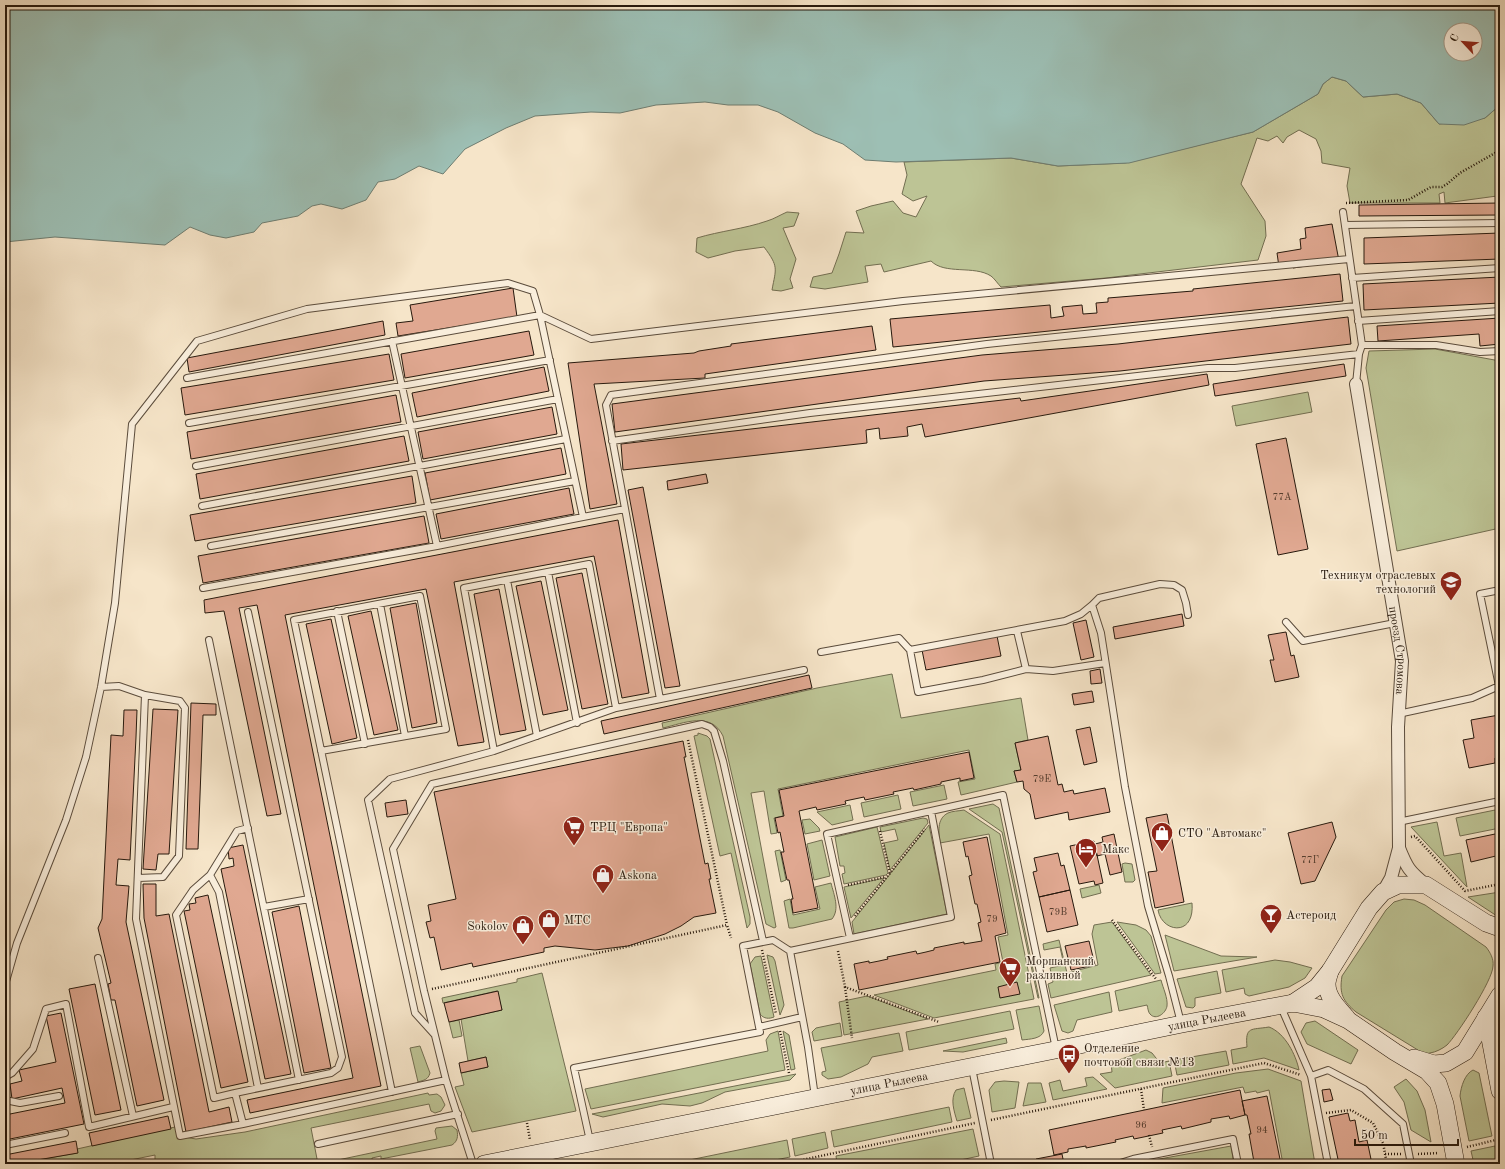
<svg xmlns="http://www.w3.org/2000/svg" width="1505" height="1169" font-family="'Old Standard TT',serif">
<style>
.green{fill:#bdc495;stroke:#726e51}
.water{fill:#9dbfb4;stroke:#6e7d71;fill-rule:evenodd}
.building{fill:#e0a891;stroke:#27190d}
.lines{fill:none;stroke-linecap:round;stroke-linejoin:round}
.lane-casing{stroke:#5b4c3c;stroke-width:8}
.street-casing{stroke:#5b4c3c;stroke-width:14}
.secondary-casing{stroke:#27190d;stroke-width:18}
.path{stroke:#27190d;stroke-width:2.5;stroke-dasharray:1 2;stroke-linecap:butt}
.lane{stroke:#f9eedc;stroke-width:6}
.street{stroke:#f9eedc;stroke-width:12}
.secondary{stroke:#f9eedc;stroke-width:17}
.labels{text-anchor:middle;stroke-width:3;stroke-linejoin:round;paint-order:stroke}
.number-label{font-size:10px;fill:#553d2e}
.poi-label{font-size:12px;fill:#27190d;stroke:#f9eedc;text-anchor:start}
.street-label{font-size:12px;fill:#27190d;stroke:#f9eedc}
</style>
<rect width="100%" height="100%" fill="#f6e5c9"/>
<filter id="stains"><feTurbulence type="fractalNoise" baseFrequency=".005" numOctaves="4"/><feColorMatrix values="0 0 0 0 .2 0 0 0 0 .09 0 0 0 0 .02 0 0 0 .5 -.17"/></filter>
<radialGradient id="worn" r=".72"><stop offset=".6" stop-color="#630" stop-opacity="0"/><stop offset="1" stop-color="#630" stop-opacity=".3"/></radialGradient>
<path class="green" d="M1332,77l14,4 17,16 34,-3 24,9 18,21 46,-6 15,-13v86l-3,5 -52,7 -1,-11 -5,2 1,9h-90l-3,-17 3,-18 -28,-5 -1,-12 -5,-12 -17,-9 -12,7 -4,6 -6,-7 -9,5 -11,-3 -16,46 24,37 1,15 -8,24 -152,18 -105,9c-3,-3 -7,-9 -10,-11 -17,-11 -46,-1 -60,-15l-47,11 -3,-8 -16,2 3,16 -43,7 -15,-2 3,-10 19,-4 7,-19 7,-22 18,1 -8,-22 15,-5 22,-5 10,12 13,4 11,-21 -14,5 -11,-7 5,-19 -3,-13 107,-4 47,8 67,-3 128,-31 65,-38 5,-10z
M787,212l12,1 -5,13 -11,2 13,31 -6,20 3,9 -12,3 -9,-1c4,-22 7,-23 -8,-43l-29,4 -27,7 -12,-6 1,-14c23,-7 47,-9 70,-17 7,-2 13,-6 20,-9z
M1435,349l65,12v167l-103,23 -31,-183 3,-17z
M1308,392l4,20 -76,14 -4,-20z
M892,674l9,44 120,-20 7,42 -13,3 6,27 -7,1 3,11 -56,13 -3,-13 17,-3 -6,-29 -191,39 5,27 -9,2 3,15 -6,1 -7,-43 -13,2 25,134 -2,1 -8,-4 -43,-188c-12,-25 -39,-13 -60,-8l-1,-5 155,-35z
M698,733l9,3 3,3 40,178v7l-3,4 -16,-75 -11,3 -26,-120 4,-1z
M944,785l3,14 -34,7 -3,-14z
M898,795l3,14 -37,8 -3,-14z
M993,804l6,4 40,190h-1l-36,-166 -33,-23z
M850,805l3,15 -21,5 -15,-13z
M1500,809v19l-40,8 -4,-18z
M964,810l36,24 34,165 -100,19 -60,-23 122,-25 -1,-6 8,-2 -5,-25 10,-2 -19,-101 -49,9c-1,-10 -4,-24 8,-30 4,-2 11,-2 16,-3z
M923,818l4,1 1,4 -38,47 -6,-27 14,-3 -3,-11 -14,3 -1,-5z
M810,819l9,9 1,3 -15,3 -3,-14z
M1437,822l7,34 17,-3 6,34 -56,-60z
M929,825l18,89 -93,20 -2,-12z
M877,827l11,46 -2,2 -42,9 -2,-10 3,-1 -1,-7h-4l-5,-29z
M822,840l8,36 -16,4 -7,-36z
M780,850l6,30 -5,2 -6,-31z
M1125,863l7,1 3,16 -2,2h-8l-3,-18z
M884,878l-33,40 -7,-31z
M831,883c3,12 9,26 1,36l-39,9h-4l-5,-27 6,-2 3,16 27,-6 -5,-22z
M1099,885l2,8 -19,5 -2,-9z
M1500,892v26l-32,-21z
M1404,899l10,1 11,5 61,42c4,5 8,12 7,19 0,14 -36,69 -46,79 -5,4 -11,7 -17,8 -6,2 -12,-3 -17,-6l-57,-35c-13,-11 -17,-18 -14,-36l44,-66 8,-8z
M1192,903c3,34 -30,30 -34,7z
M1112,922l39,53 -100,23 -3,-14 5,-2 -3,-14 14,-3 -4,-18 -16,3 -1,-6 16,-4 8,33 31,-8 -6,-31 2,-9z
M1117,922l19,3 10,5 5,6 10,37 -6,1z
M1165,935l56,21 36,1 -83,14z
M767,955l6,2 2,4 9,44 -4,10z
M761,956l13,61c-5,2 -10,2 -14,-3l-10,-50 5,-7z
M1275,960l15,2 22,6 -7,10 -16,9 -40,9 -4,-2 -1,-6 -18,4 -4,-22z
M1217,971l4,22 -26,5v8l-2,2 -7,-1 -9,-28z
M542,973l34,138 -104,21 -17,-45 9,-2 -3,-12 27,-6 -2,-10 -18,4 -7,-42 41,-9 -5,-19 -54,12 -1,-5 75,-16v-3z
M1161,980c2,8 7,18 6,26 -1,7 -11,15 -17,8 -2,-2 -2,-6 -3,-9l-28,6 -4,-20z
M1109,992l3,20 -35,8 -4,11 -5,2 -6,-2 -8,-26z
M867,996l61,23 -84,16 -5,-33z
M1039,1006l5,25c-3,8 -14,8 -22,9l-6,-30z
M1010,1011l4,18 -105,21 -3,-18z
M459,1020l3,16 -9,2 -4,-16z
M1315,1021l43,29 -7,14 -44,-20 -6,-12 5,-9z
M840,1023l2,13 -28,5 -2,-9 4,-4z
M1269,1027c16,6 27,28 30,43l-35,-12 -31,6 -2,-14 16,-3c-2,-21 4,-17 22,-20z
M778,1031l7,39 -194,39 -6,-20 183,-38 -2,-11 4,-6z
M783,1031l6,4 6,34 -4,1z
M899,1033l4,18 -31,6 -4,7 -27,13 -13,2 -6,-4v-3l4,-1 -5,-23z
M1006,1038l1,5 -44,9 -20,-1z
M420,1046l10,27c-2,7 -6,7 -12,9l-8,-34z
M1146,1050l6,3 8,10 9,-2 3,15 -57,12 -15,-14 12,-2 -1,-9z
M1226,1051l3,14 -52,10 -3,-15z
M1268,1069l33,12 14,83h-32l-14,-74 -12,3 -1,-2 -11,2 -2,-6 -81,16 1,-15 73,-15z
M1473,1070l6,3 13,63 -23,5 -9,-45c1,-10 5,-22 13,-26z
M796,1074l-6,6 -65,12 -23,11 -12,3 -28,-2 -59,13 -11,-3z
M1093,1077l14,12 -54,11 -4,-17 11,-3 3,11 24,-5 -2,-8z
M1406,1079l11,12 8,19 6,32 -20,-12 -7,-28 -10,-15z
M1004,1081l15,1 -4,26 -23,4 -3,-22 6,-8z
M1028,1083h13l5,19 -23,4z
M964,1088l7,30 -14,3c-3,-10 -7,-22 -1,-31z
M428,1093l1,2 8,-1 4,3 4,8 -4,6 -6,2 -4,-2 -2,-7 -118,24 7,36h-163v-9l-44,9h-97l63,-11v-4l98,-22 4,7 5,3 12,2 49,-7z
M949,1107l3,15 -118,25 -3,-16z
M452,1126l5,4c1,6 1,11 -5,15l-71,14v-3l-9,2v3l-15,3h-38l118,-25 -2,-8 1,-3z
M973,1129l6,27 -37,8h-105l-1,-8z
M825,1132l3,16 -33,8 -3,-17z
M787,1140l3,17 -34,7h-86z
M1231,1146l3,18h-102z
M1495,1146l3,18h-24l-3,-13z"/>
<path class="water" d="M5,5h1495v100l-15,13 -21,7 -25,-1 -18,-21 -24,-9 -34,3 -17,-16 -14,-4 -9,7 -5,10 -65,38 -124,31 -71,3 -47,-8 -115,4 -31,-2 -22,-16 -28,-11 -37,-21 -20,-7h-30l-23,-3 -49,3 -36,8 -29,-1 -56,4 -29,12 -41,21 -22,25 -24,-8 -24,13 -17,3 -12,18 -24,9 -21,-5 -9,2 -14,10 -36,7 -8,9 -28,6 -16,-3 -20,-8 -25,18 -110,-8 -50,5zM1451,30h24v24h-24z"/>
<path class="building" d="M1500,203v12l-141,1v-11z
M1332,224l7,37 -46,7 -1,-3 -13,2 -2,-14 24,-4 -1,-10 6,-1 -1,-10z
M1500,233v26l-136,5v-26z
M1340,274l3,27 -450,46 -3,-28 160,-14 1,13 13,-2 -2,-9 20,-2 1,9 14,-1 -1,-10 12,-1v-4l85,-7v-2z
M1500,277v26l-136,7 -1,-26z
M513,288l4,29 -119,19 -2,-13 17,-2 -3,-16z
M1348,317l3,27 -231,27 -136,10 -369,51 -3,-28 370,-49 136,-11z
M1500,318v26l-20,2 -1,-12 -101,7 -1,-15z
M383,321l2,14 -196,37 -2,-14z
M872,326l4,24 -171,24v4l-111,6 23,120 -27,5 -22,-146 126,-10 5,-2 32,-5v-2z
M529,331l5,24 -129,23 -4,-24z
M389,354l5,26 -209,35 -4,-27z
M1344,364l2,12 -131,20 -2,-12z
M544,367l5,24 -132,26 -5,-24z
M1207,374l2,11 -284,52 -3,-13 -15,3 1,9 -28,3 -1,-11 -13,2 1,13 -244,27 -2,-26 399,-46 1,3z
M396,395l5,27 -210,37 -4,-27z
M552,407l5,27 -134,25 -5,-27z
M404,436l5,25 -209,38 -4,-25z
M1286,438l22,111 -30,6 -22,-111z
M561,448l5,26 -136,26 -5,-27z
M706,474l2,9 -40,7 -1,-9z
M412,476l4,27 -221,38 -5,-26z
M643,487l37,199 -15,2 -37,-198z
M569,488l5,26 -133,25 -5,-25z
M424,516l5,27 -226,40 -5,-27z
M618,520l31,173 -27,5 -28,-142 -140,26 30,160 -26,4 -32,-157 -141,26 96,471 -131,27 -3,-13 106,-22 -96,-473 -18,3 42,206 -14,2 -43,-205 -19,2 -1,-13z
M582,573l26,131 -26,5 -26,-131z
M541,581l27,129 -25,5 -27,-129z
M499,589l27,141 -26,5 -26,-141z
M416,603l21,120 -25,5 -22,-120z
M371,611l27,119 -24,5 -26,-119z
M1182,614l2,12 -69,13 -2,-12z
M331,619l26,119 -25,6 -26,-120z
M1086,620l8,37 -13,3 -8,-37z
M1286,632l5,24 3,-1 5,22 -24,5 -5,-22h4l-6,-25z
M997,636l4,20 -75,14 -4,-20z
M1100,669l2,14 -11,1 -1,-13z
M809,675l3,13 -208,46 -3,-13z
M1092,691l2,11 -20,3 -2,-11z
M191,703l25,1v11h-13l-5,134h-12z
M153,709l25,1 -9,144h-11l-2,16 -13,-1z
M124,710h13l-1,27 -6,123 -12,-1 -2,26 13,1 -3,36 38,178 -27,6 -22,-106h-4l-3,-16 3,-1 -13,-55 4,-9 9,-184 12,1z
M1499,715l1,7v37v-2l-5,1v5l-26,5 -6,-28 11,-2 -3,-18z
M1090,727l7,35 -13,3 -8,-35z
M1048,736l10,49 4,-1 2,8 9,-2 1,4 31,-6 5,24 -41,8 -1,-8 -33,7 -5,-25 -6,-5 -1,-8 -6,1 -3,-11 7,-1 -6,-27z
M683,741l3,16h-2l21,107 3,-1 3,16h-2l7,34 -22,4 -13,9 -16,8 -37,12 -33,4 -40,-4 -11,2v4l-71,15 -1,-4 -31,7 -7,-33 -4,1 -4,-16 5,-1 -3,-16 28,-6 -22,-107z
M969,752l5,26 -14,3v-3l-19,4v2l-27,6 -1,-2 -20,4 1,2 -29,6 -1,-3 -19,4 1,3 -29,6 -1,-3 -17,4 19,97 -25,5 -2,-14h2l-4,-19h-2l-6,-28h3l-4,-20 -2,1 -3,-15 9,-2 -5,-26z
M406,800l2,14 -21,3 -2,-14z
M1167,814l17,88 -29,6 -7,-36 9,-1 -11,-53z
M1332,822l4,15 -21,44 -14,3 -13,-51z
M1500,833v22l-29,7 -5,-22z
M1114,834l8,38 -12,3 -5,-21 -8,2 -2,-12 8,-2 -1,-5z
M987,837l19,96 -11,3 5,26 -141,28 -5,-26 15,-3v2l10,-2 9,-2 -1,-2 29,-6 1,3 9,-2 8,-2v-2l30,-6v2l18,-3 -4,-18 3,-1 -4,-18h-2l-6,-28 3,-1 -4,-19 -2,1 -3,-15z
M1094,841l9,42 -8,2 -1,-4 -15,3 -9,-38z
M243,845l48,229 -26,5 -44,-210 13,-3 -1,-8 -4,1 -1,-11z
M1058,853l3,13 3,-1 6,25 -31,7 -6,-25 4,-1 -3,-13z
M143,884h13v32l13,-2 40,198 20,-5 3,15 -46,10 -42,-214z
M1070,890l8,35 -31,7 -8,-35z
M208,895l40,187 -27,6 -37,-177 6,-1 -1,-6 7,-1 -1,-5z
M299,906l32,162 -27,5 -32,-161z
M1089,941l6,24 -24,5 -6,-24z
M1017,982l3,12 -20,4 -2,-11z
M95,984l26,126 -26,5 -26,-126z
M498,991l4,19 -53,12 -5,-19z
M61,1013l23,111 -79,16v-25l60,-12 -3,-15 -50,11 -2,-15 12,-3 -3,-11 37,-8 -10,-46z
M486,1057l2,10 -27,6 -2,-10z
M1330,1089l3,11 -9,2 -2,-12z
M1240,1090l5,25 -15,4 -1,-3 -18,3v3l-29,7 -1,-3 -19,4 1,3 -29,6 -1,-3 -18,4 1,2 -30,6v-2l-18,3v3l-14,3 -5,-25z
M1267,1096l14,68h-24v-2h-3l-5,-28h2l-4,-19h-2l-3,-14z
M1348,1113l2,8 5,-1 4,22 8,-2 5,24h-33l-10,-47z
M168,1116l3,13 -79,17 -3,-13z
M76,1141l2,12 -64,11h-9v-9z
M1062,1154l2,10h-27l-1,-5z"/>
<g class="lines">
<g class="lane-casing">
<path id="lane" d="M1343,212l19,133 -3,9 -3,30
M1345,225l155,-2
M1352,278l148,-10
M1358,321l142,-10
M392,341l45,205
M1362,345h74l44,7 20,-1
M187,378c118,-20 235,-43 353,-63l43,202 -146,29 -234,42
M189,423l361,-63
M612,441l198,-28 398,-45h27l124,-14
M196,466l362,-67
M202,506l364,-67
M583,517l42,-8
M211,546l364,-65
M548,572l29,151
M507,580l30,156
M380,604l25,132
M337,611l28,133
M1286,622l17,19 92,-18
M1017,631l9,38
M209,640l90,440
M910,650l155,-29 16,-7 11,-9
M821,652l78,-14 11,12 8,42 65,-12 43,-11 27,2 52,-8
M101,687l18,-1 26,9 -9,224 44,217 63,-12 203,-44
M660,699l-54,-294 5,-10 376,-51 369,-38
M1398,714l74,-16 27,-12 -19,-92 20,-4
M321,751l125,-22 -26,-133 -126,24 98,472
M494,751l-30,-163 125,-24 27,144
M1398,822l102,-21
M210,875l27,-44 11,-3
M138,878l25,-1 16,-21 6,-148 -5,-7 -35,-6
M264,907l45,-8
M850,938l-23,-104 104,-23
M790,951l-17,-11 -30,6 16,81 43,-10
M98,958l35,158
M5,985l12,-42 49,-123 20,-63 15,-70 14,-84 17,-179 65,-83 110,-32 201,-26 25,8 7,24 51,24 312,-38 446,-42
M1281,1007l30,69 17,88
M1181,1023l-12,-47 -21,-70 -23,-119 -24,-154 -9,-28 7,-7 61,-14 14,1 8,5 4,13 2,12
M434,1034l-19,-21 -47,-213 22,-21 104,-28 122,-43 188,-38
M972,1068l19,96
M1311,1076l17,-6 36,19 39,35 8,40
M5,1077l7,-4 21,-24 13,-40 20,-5 23,123 84,-20
M235,1093l-21,5 -38,-183 17,-25 17,-15 9,17 39,196
M815,1097l-7,-50 -18,-96 161,-34 -20,-106 72,-16 53,254
M5,1100l15,3 39,-7
M243,1124l-8,-31 96,-20 7,-5 4,-11 -94,-445
M590,1141l-16,-73 186,-36 -1,-5
M318,1144l140,-30
M5,1145l60,-12
M473,1164l-27,-84 -22,-89 -31,-142 39,-65 270,-60 8,3 4,4 9,30 40,180
M1117,1164l16,-5 100,-20 5,25"/>
</g>
<g class="street-casing">
<g id="street">
<path id="s1" d="M1356,384l46,277 -4,66 1,121 -8,30 -8,14"/>
<path d="M1399,848c8,20 10,23 27,37"/>
</g>
</g>
<g class="secondary-casing">
<g id="secondary">
<path d="M1330,971c-1,4 -3,9 -3,13 0,13 11,24 19,33"/>
<path d="M1293,1003l24,-16 13,-16 39,-63 14,-16 15,-7h28l60,38 14,5"/>
<path d="M1486,1017l14,74"/>
<path d="M1414,1058l20,6 12,-1 19,-11 35,-57"/>
<path id="s2" d="M484,1164l581,-116 117,-24 111,-21 31,6 24,11 47,32 32,19 11,12 7,21 11,60"/>
</g>
</g>
<path class="path" d="M1346,203l62,-3 23,-13h11l5,-3 13,-11 35,-20h5
M688,740l39,185
M880,831l10,42 35,-44
M1411,837l4,-1 50,55 35,-7
M848,885l38,-8
M855,916l35,-43
M1112,920l44,59
M762,950l14,64
M838,951l7,36 94,35
M845,987l7,51
M432,989l295,-64 4,13
M780,1031l9,42
M1141,1089l3,21
M1326,1113l25,-3 22,13 10,20 4,21
M991,1120l273,-57 37,12
M527,1123l3,17
M1149,1135l3,12
M1467,1147l33,-8
M1385,1154h16
M1418,1154l21,-1
M783,1164l192,-41"/>
<use href="#lane" class="lane"/>
<use href="#street" class="street"/>
<use href="#secondary" class="secondary"/>
</g>
<defs>
<g id="university-pin" transform="scale(1.15)"><path d="M0 17L-7.5 6A9.5 9.5 0 1 1 7.5 6Z" fill="#8f2418" stroke="#f9eedc"/><path d="M0-5L7-2L0 1L-7-2ZM-4 1L0 2.5L4 1V4Q0 6-4 4Z" fill="#fff"/></g>
<g id="supermarket-pin" transform="scale(1.15)"><path d="M0 17L-7.5 6A9.5 9.5 0 1 1 7.5 6Z" fill="#8f2418" stroke="#f9eedc"/><path d="M-6-5.5h2.5l.6 2H6L4.5 2H-2.5L-4.4-4H-6ZM-1.5 3.2a1.3 1.3 0 1 0 .1 0ZM3 3.2a1.3 1.3 0 1 0 .1 0Z" fill="#fff"/></g>
<g id="shop-pin" transform="scale(1.15)"><path d="M0 17L-7.5 6A9.5 9.5 0 1 1 7.5 6Z" fill="#8f2418" stroke="#f9eedc"/><path d="M-5-2.5h2.3a2.7 3.5 0 0 1 5.4 0H5L5.5 6h-11ZM-1.5-2.5h3a1.5 2.3 0 0 0-3 0Z" fill="#fff"/></g>
<g id="hotel-pin" transform="scale(1.15)"><path d="M0 17L-7.5 6A9.5 9.5 0 1 1 7.5 6Z" fill="#8f2418" stroke="#f9eedc"/><path d="M-6-4.5h1.5V1H6V5H4.5V3h-9V5H-6ZM-4 0a1.8 1.8 0 1 1 3.6 0ZM.5 0V-2.5h3Q6-2.5 6 0Z" fill="#fff"/></g>
<g id="bar-pin" transform="scale(1.15)"><path d="M0 17L-7.5 6A9.5 9.5 0 1 1 7.5 6Z" fill="#8f2418" stroke="#f9eedc"/><path d="M-6-5H6L.8 .8V4.5H3.5V6h-7V4.5H-.8V.8Z" fill="#fff"/></g>
<g id="bus-pin" transform="scale(1.15)"><path d="M0 17L-7.5 6A9.5 9.5 0 1 1 7.5 6Z" fill="#8f2418" stroke="#f9eedc"/><path d="M-5-6H5V4H4V6H2V4H-2V6H-4V4H-5ZM-3.5-4V0h7V-4ZM-3.5 1.2v1.5H-2V1.2ZM2 1.2v1.5H3.5V1.2Z" fill="#fff"/></g>
</defs>
<g fill-rule="evenodd">
<use href="#university-pin" x="1451" y="582"/>
<use href="#supermarket-pin" x="574" y="827"/>
<use href="#shop-pin" x="1162" y="833"/>
<use href="#hotel-pin" x="1086" y="849"/>
<use href="#shop-pin" x="603" y="875"/>
<use href="#bar-pin" x="1271" y="915"/>
<use href="#shop-pin" x="549" y="920"/>
<use href="#shop-pin" x="523" y="926"/>
<use href="#supermarket-pin" x="1010" y="968"/>
<use href="#bus-pin" x="1069" y="1055"/>
</g>
<g class="labels">
<g class="number-label">
<text x="1282" y="500">77А</text>
<text x="1042" y="782">79Е</text>
<text x="1310" y="863">77Г</text>
<text x="1058" y="915">79В</text>
<text x="992" y="922">79</text>
<text x="1141" y="1128">96</text>
<text x="1262" y="1133">94</text>
</g>
<g class="poi-label">
<text x="1436" y="579" text-anchor="end">Техникум отраслевых<tspan x="1436" dy="14">технологий</tspan></text>
<text x="590" y="831">ТРЦ "Европа"</text>
<text x="1178" y="837">СТО "Автомакс"</text>
<text x="1102" y="853">Макс</text>
<text x="618" y="879">Askona</text>
<text x="1286" y="919">Астероид</text>
<text x="564" y="924">МТС</text>
<text x="508" y="930" text-anchor="end">Sokolov</text>
<text x="1026" y="965">Моршанский<tspan x="1026" dy="14">разливной</tspan></text>
<text x="1084" y="1052">Отделение<tspan x="1084" dy="14">почтовой связи №13</tspan></text>
</g>
<g class="street-label">
<text dy="4" stroke="none"><textPath href="#s1" startOffset="270">проезд Стромова</textPath></text>
<text dy="4" stroke="none"><textPath href="#s2" startOffset="737">улица Рылеева</textPath></text>
<text dy="4" stroke="none"><textPath href="#s2" startOffset="413">улица Рылеева</textPath></text>
</g>
</g>
<rect width="1505" height="1169" fill="none" stroke="#f6e5c9" stroke-width="20"/>
<rect x="6" y="6" width="1493" height="1157" fill="none" stroke="#27190d" stroke-width="2"/>
<rect x="10" y="10" width="1485" height="1149" fill="none" stroke="#27190d"/>
<g transform="translate(1463 42) rotate(296)"><circle r="19" fill="#f9eedc" stroke="#a59989"/>
<path d="M0-3L7 15L0 10L-7 15Z" fill="#8f2418"/>
<text y="-6" font-size="11" font-weight="bold" text-anchor="middle" fill="#27190d">С</text>
</g>
<path d="M1355 1139v6h103v-6" fill="none" stroke="#27190d" stroke-width="2"/>
<text x="1361" y="1139" font-size="12" fill="#27190d" stroke="#f9eedc" stroke-width="3" paint-order="stroke">50 m</text>
<rect width="100%" height="100%" filter="url(#stains)"/>
<rect width="100%" height="100%" fill="url(#worn)"/>
</svg>
